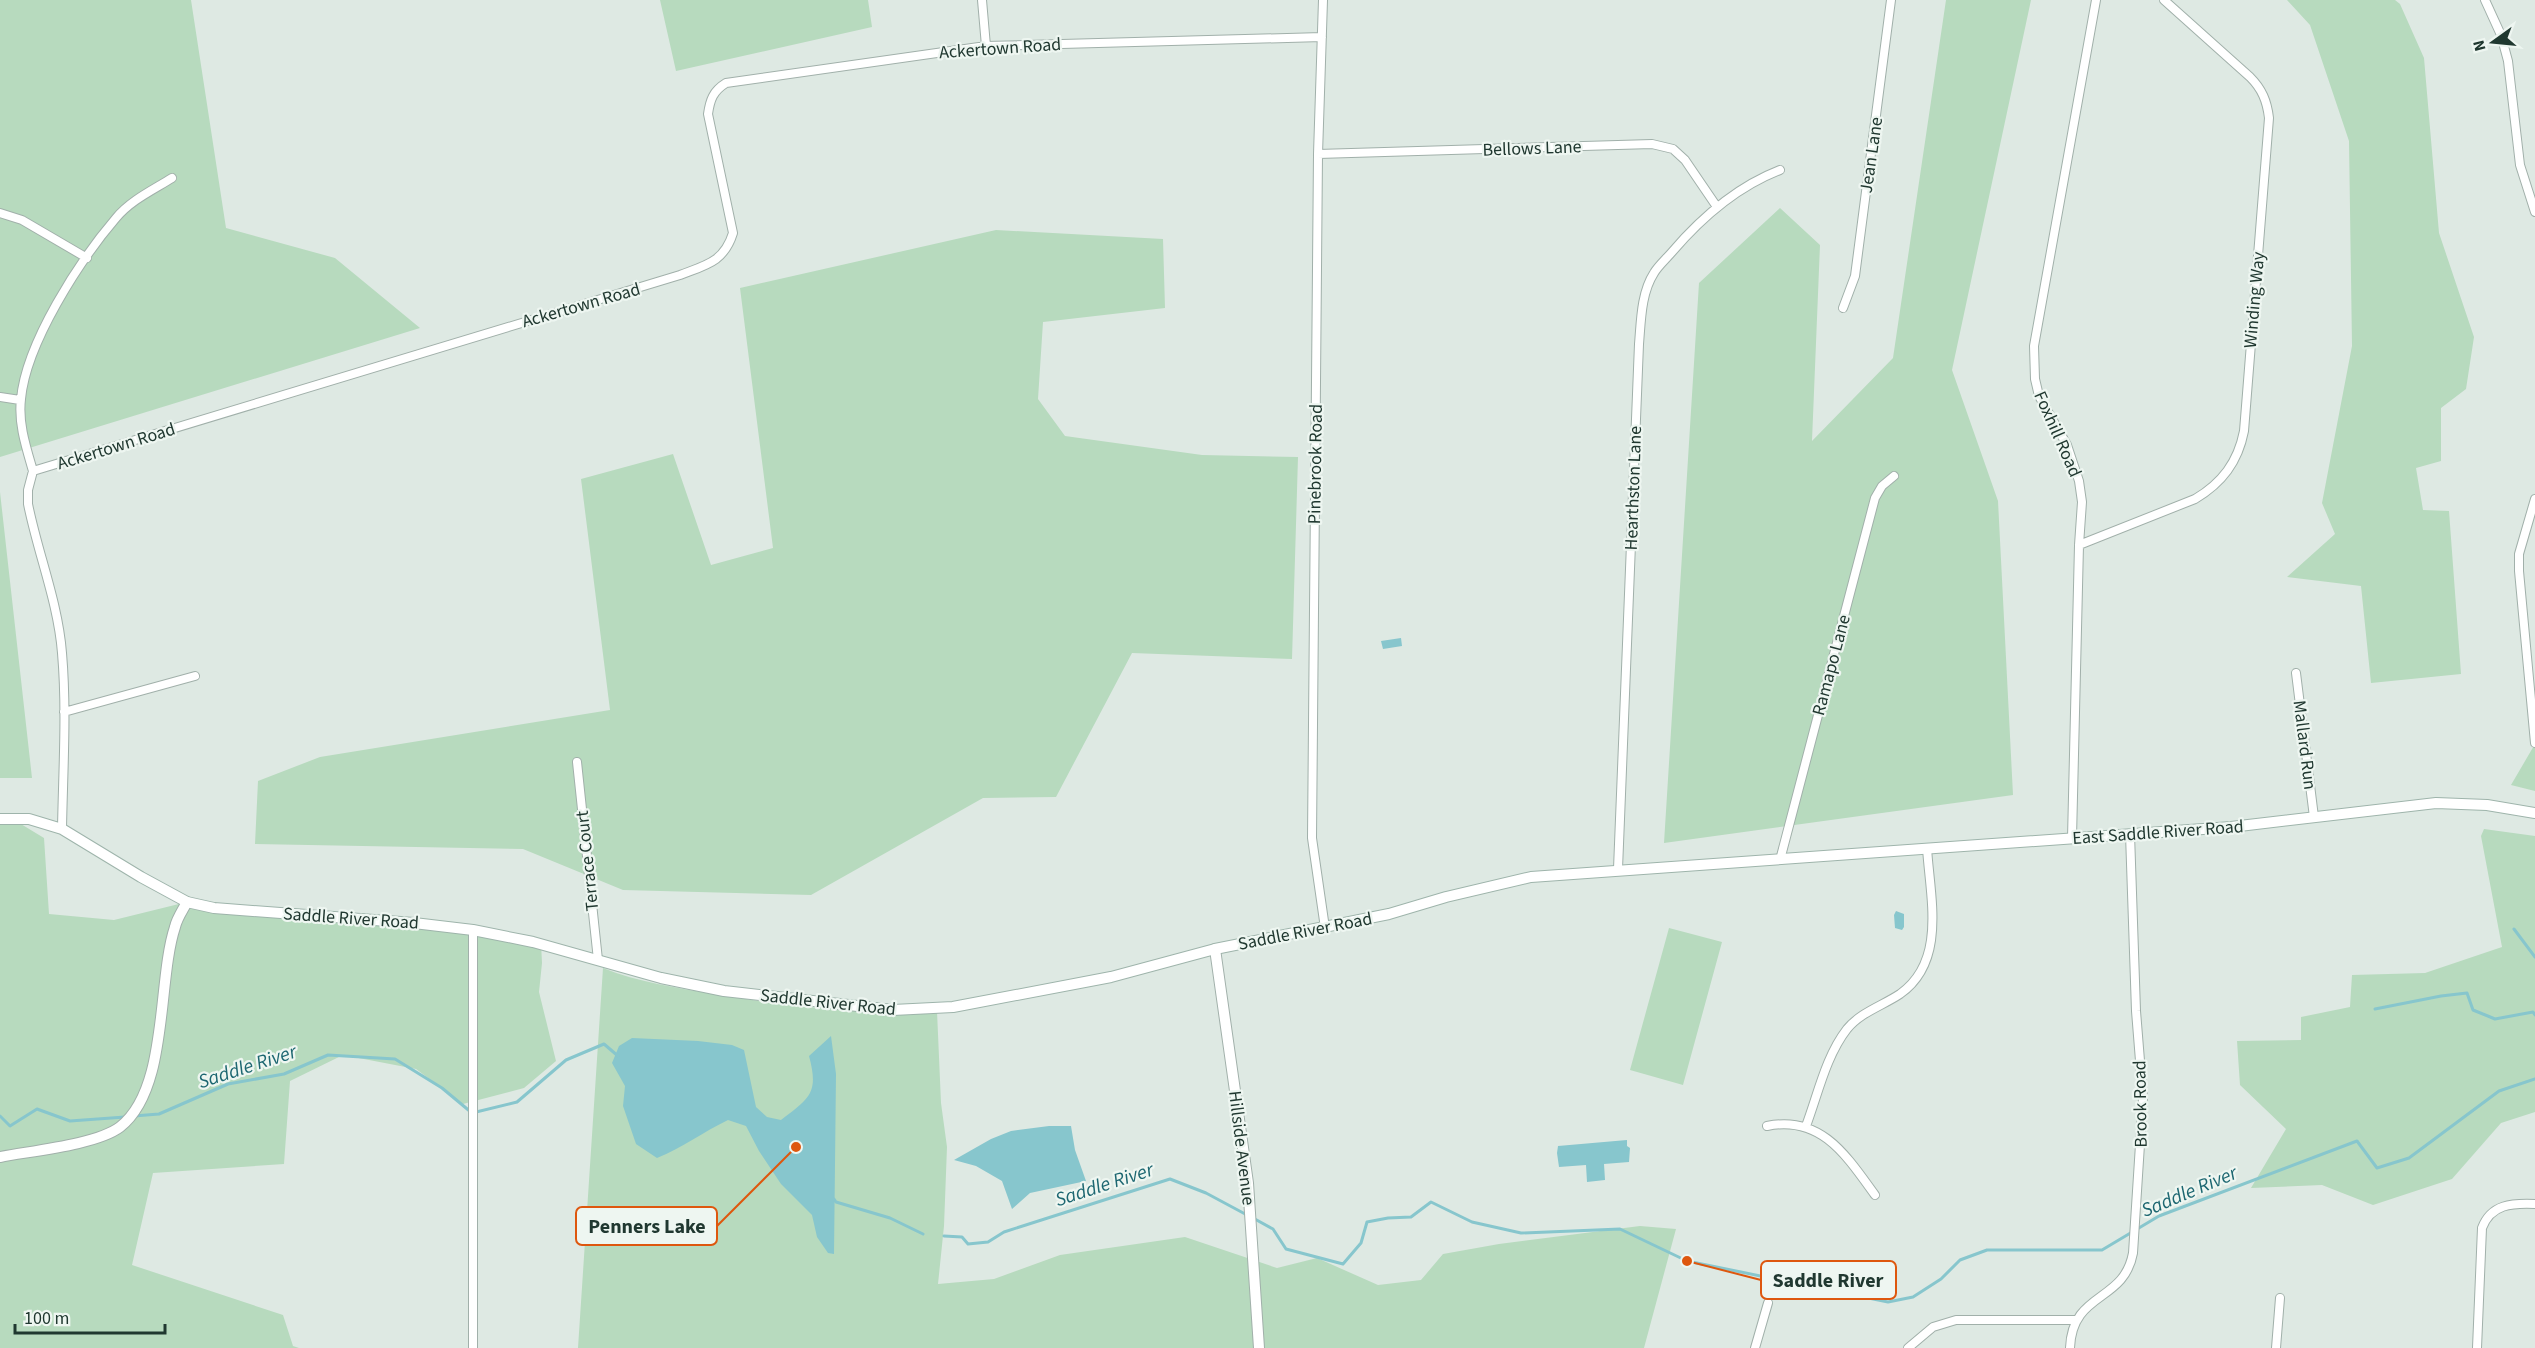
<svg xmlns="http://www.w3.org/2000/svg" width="2535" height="1348" font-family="'Source Sans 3',sans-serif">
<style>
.green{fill:#b7dabe}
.water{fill:#87c6cd}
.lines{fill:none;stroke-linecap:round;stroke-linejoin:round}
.stream{stroke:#87c6cd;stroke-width:3}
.minor-casing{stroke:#a1b0aa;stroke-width:10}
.tertiary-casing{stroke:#a1b0aa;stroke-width:12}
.secondary-casing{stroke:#9eb4ab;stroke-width:12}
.minor{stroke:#fff;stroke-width:8}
.tertiary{stroke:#fff;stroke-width:10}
.secondary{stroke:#fff;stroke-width:10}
.labels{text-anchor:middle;stroke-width:4.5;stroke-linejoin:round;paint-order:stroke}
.street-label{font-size:18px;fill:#203830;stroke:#eef6f1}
.water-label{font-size:20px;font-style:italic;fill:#1d6771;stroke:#eef6f1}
.leader{fill:none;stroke:#de570e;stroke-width:2}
.callout-dot{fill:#de570e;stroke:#eef6f1;stroke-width:2}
.callout{fill:#eef6f1;stroke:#de570e;stroke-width:2}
.callout-label{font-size:20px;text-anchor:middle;font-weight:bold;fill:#203830}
</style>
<rect width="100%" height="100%" fill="#dee9e3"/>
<path class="green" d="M0,0h191l35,228 109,30 85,70 -420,129z
M660,0h208l4,27 -196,44z
M1946,0h85l-79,370 46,131 15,294 -349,48 35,-560 81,-75 40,37 -8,196 81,-83z
M2287,0h108l5,4 24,54 15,175 35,104 -8,52 -25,19v53l-25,7 7,42 26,1 12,163 -90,9 -10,-97 -74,-9 48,-43 -13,-31 30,-157 -3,-205 -39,-116z
M996,230l167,9 2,69 -122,14 -5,77 27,37 137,19 96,2 -6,202 -160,-6 -76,144 -73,1 -172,97 -188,-5 -100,-41 -268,-5 3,-63 62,-24 290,-47 -29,-231 92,-25 38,111 62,-17 -33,-260z
M0,492l32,286h-32z
M2535,744v47l-24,-6z
M0,817l11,1 33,20 5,76 65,6 73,-18 161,12 193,29 1,20 -3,29 17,69 -32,27 -61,16 -47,-35 -73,-14 -53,26 -6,83 -131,9 -21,92 151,50 10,31 6,2h-299z
M2484,829l51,7v276l-34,11 -49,56 -79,26 -51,-20 -71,3 35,-59 -46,-44 -3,-44 64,-1v-23l49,-10 2,-32 73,-2 77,-26 -21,-111z
M1669,928l53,14 -39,143 -53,-15z
M603,968c35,14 74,20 111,26 76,13 146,20 223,17l4,92 6,44 -3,79 -6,58 56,-5 66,-24 125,-18 92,31 40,-10 61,27 43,-5 22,-26 56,-10 141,-18 36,3 -32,119h-1066z"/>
<path class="water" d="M1401,638l1,8 -19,3 -2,-8z
M1896,911l8,3v13l-2,3 -7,-2 -1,-13z
M831,1036l5,38 -2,180 -6,-1 -11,-16 -5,-22 -31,-31 -22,-33 -13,-25 -18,-6c-25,12 -46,28 -71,38l-21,-14 -13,-38 2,-20 -13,-23 7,-17 13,-8 66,3 34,4 12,5 12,57 11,10 14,3c29,-22 38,-27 28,-64z
M1049,1126h22l4,24 11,31 -56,12 -18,16 -10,-28 -26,-15 -22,-6 37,-21 20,-8z
M1627,1140v6l3,2 -1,14 -25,2 1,16 -18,2 -1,-17 -27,2 -2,-14 1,-7z"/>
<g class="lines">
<path class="stream" d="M2514,929l21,28
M2375,1009l66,-13 26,-3 6,17 22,9 38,-7 2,3
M0,1116l10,10 27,-17 33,12 55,-4
M134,1116l25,-2 69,-30 56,-10 44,-19 67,4 47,29 30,25 45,-11 49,-42 38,-16 14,12
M834,1199l2,3 54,16 33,16
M1253,1218l20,11 13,20 57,15 18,-21 6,-21 21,-4 23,-1 20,-15 41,20 49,11 99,-4 67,32 201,41 25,-5 28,-18 19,-19 27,-10h115l57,-34 198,-75 20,27 32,-10 90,-67 36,-12
M944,1236l18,1 6,7 20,-2 16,-10 166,-53 36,14 41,22"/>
<g class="minor-casing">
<path id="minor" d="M982,0l4,46
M1323,0l-5,154 -6,684 13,90
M2485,0l16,35 7,26 12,104 15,47
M1318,154l334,-10 21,5 12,11 32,47
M0,213l22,7 65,38
M1843,308l12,-32 36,-276
M0,397l20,3
M33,471c-7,-24 -15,-48 -12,-72 5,-56 59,-139 95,-181 15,-18 37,-28 56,-40
M2535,499l-16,55v17l16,172
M2079,545l116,-46c27,-16 43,-37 49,-68l25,-313c-2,-17 -7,-29 -19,-41l-86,-77
M2296,673l18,144
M64,712l131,-36
M577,762l21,198
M62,829c1,-59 5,-118 0,-176 -4,-51 -24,-99 -34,-149v-14l5,-19 647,-196c26,-10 44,-13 53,-42l-25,-119c2,-14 5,-23 18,-31l260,-37 336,-9
M2072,838l7,-293 3,-43 -3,-21 -12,-36 -28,-49 -4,-17 -1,-33 62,-346
M1780,860l95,-362 7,-12 12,-10
M1618,869l21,-525c2,-23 2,-51 15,-71 4,-7 12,-14 18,-21 30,-35 64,-65 108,-82
M473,930v418
M1767,1126c54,-11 79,29 108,69
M1806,1126c12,-32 20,-70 41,-97 14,-17 35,-23 53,-35 47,-33 30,-97 27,-146
M1755,1348l13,-45
M1908,1348l25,-21 23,-7h120
M2070,1348c2,-57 54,-45 63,-95l10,-155 -7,-87 -6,-177
M2276,1348l4,-50
M2477,1348l5,-120c9,-24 30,-25 53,-24"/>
</g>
<g class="tertiary-casing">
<path id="tertiary" d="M1215,949l33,234 11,165
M0,1157c30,-6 96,-12 120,-30 49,-38 37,-146 55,-200 2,-9 8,-17 12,-25"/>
</g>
<g class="secondary-casing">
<path id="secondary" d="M0,819h29l33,10 79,48 46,25 27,6 200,15 59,7 60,12 128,36 63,13 169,19 60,-3 158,-30 104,-28 174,-35 57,-17 85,-20 700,-50 205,-24 51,2 48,8"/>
</g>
<use href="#minor" class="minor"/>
<use href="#tertiary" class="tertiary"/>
<use href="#secondary" class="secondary"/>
</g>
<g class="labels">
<g class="street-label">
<text transform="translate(1000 48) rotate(-4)" y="6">Ackertown Road</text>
<text transform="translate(1532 148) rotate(-2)" y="6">Bellows Lane</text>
<text transform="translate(1871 155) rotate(-82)" y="6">Jean Lane</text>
<text transform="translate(2254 300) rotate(-85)" y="6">Winding Way</text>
<text transform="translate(581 305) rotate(-16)" y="6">Ackertown Road</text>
<text transform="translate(2058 434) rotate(66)" y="6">Foxhill Road</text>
<text transform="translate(116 446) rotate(-17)" y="6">Ackertown Road</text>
<text transform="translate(1315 464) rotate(-89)" y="6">Pinebrook Road</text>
<text transform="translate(1633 488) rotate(-88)" y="6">Hearthston Lane</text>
<text transform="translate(1831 665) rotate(-75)" y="6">Ramapo Lane</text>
<text transform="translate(2305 745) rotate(83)" y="6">Mallard Run</text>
<text transform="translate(2158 832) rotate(-4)" y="6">East Saddle River Road</text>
<text transform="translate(587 861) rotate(-96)" y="6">Terrace Court</text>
<text transform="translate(351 918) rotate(4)" y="6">Saddle River Road</text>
<text transform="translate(1305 931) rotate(-11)" y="6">Saddle River Road</text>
<text transform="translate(828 1002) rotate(6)" y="6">Saddle River Road</text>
<text transform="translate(2140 1104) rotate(-91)" y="6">Brook Road</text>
<text transform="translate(1242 1148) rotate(83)" y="6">Hillside Avenue</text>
</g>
<g class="water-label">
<text transform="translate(247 1066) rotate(-18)" y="7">Saddle River</text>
<text transform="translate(1104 1184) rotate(-18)" y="7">Saddle River</text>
<text transform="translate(2189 1191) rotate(-23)" y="7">Saddle River</text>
</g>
</g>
<path class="leader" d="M796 1147L717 1226M1687 1261L1761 1280"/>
<g class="callout-dot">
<circle cx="796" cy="1147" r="6"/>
<circle cx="1687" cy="1261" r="6"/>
</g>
<g class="callout">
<rect x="576" y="1207" width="141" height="38" rx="6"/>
<rect x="1761" y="1261" width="135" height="38" rx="6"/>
</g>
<g class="callout-label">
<text x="647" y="1233">Penners Lake</text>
<text x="1828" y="1287">Saddle River</text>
</g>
<g transform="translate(2493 42) rotate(255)" stroke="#eef6f1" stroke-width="4.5" paint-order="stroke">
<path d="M0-4.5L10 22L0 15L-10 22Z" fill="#203830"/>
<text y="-9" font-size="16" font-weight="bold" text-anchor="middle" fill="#203830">N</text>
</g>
<path d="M15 1324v9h150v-9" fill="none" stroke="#203830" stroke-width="3"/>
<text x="24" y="1324" font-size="18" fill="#203830" stroke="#eef6f1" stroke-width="4.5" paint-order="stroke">100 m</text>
</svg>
